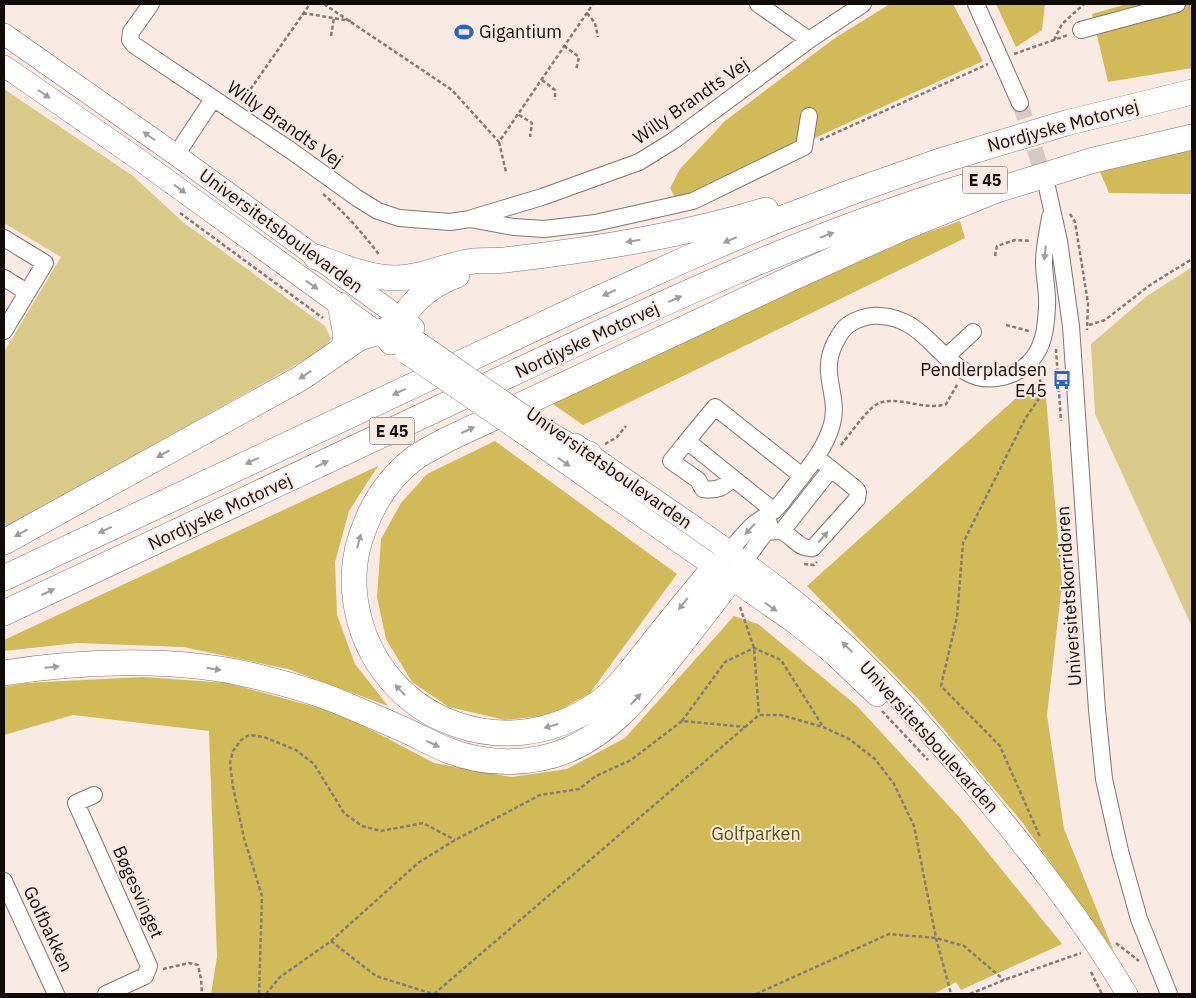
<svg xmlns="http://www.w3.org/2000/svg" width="1196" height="998" font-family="'IBM Plex Sans',sans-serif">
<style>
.green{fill:#d9ca8a}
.forest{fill:#d1bb59}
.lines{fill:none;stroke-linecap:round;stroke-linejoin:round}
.minor-tunnel{stroke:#d7c9c3;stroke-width:16;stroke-dasharray:16 8;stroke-linecap:butt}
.minor-casing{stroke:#82746f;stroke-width:18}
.major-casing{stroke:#82746f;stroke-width:22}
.highway-casing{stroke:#82746f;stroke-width:26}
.path{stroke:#857a76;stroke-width:2.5;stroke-dasharray:4 2.5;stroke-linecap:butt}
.minor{stroke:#fff;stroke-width:16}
.major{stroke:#fff;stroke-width:21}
.highway{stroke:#fff;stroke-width:25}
.major-bridge-casing{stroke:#82746f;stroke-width:22;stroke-linecap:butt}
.highway-bridge-casing{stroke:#82746f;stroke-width:26;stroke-linecap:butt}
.major-bridge{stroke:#fff;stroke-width:21}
.highway-bridge{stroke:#fff;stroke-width:25}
.oneway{fill:#9f9d9d}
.labels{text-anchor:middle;stroke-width:4;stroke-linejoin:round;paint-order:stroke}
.shield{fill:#faeae4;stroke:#564e4b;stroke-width:1}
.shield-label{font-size:16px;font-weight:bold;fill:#100b09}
.poi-label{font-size:18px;fill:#100b09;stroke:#faeae4;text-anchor:start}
.street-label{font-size:18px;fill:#100b09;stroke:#faeae4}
.park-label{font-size:18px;fill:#605100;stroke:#faeae4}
</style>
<rect width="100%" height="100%" fill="#faeae4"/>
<path class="green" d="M4,89l129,87 51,47 141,103 6,13 -9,11 -318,179v-177l57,-95 -57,-34z
M1192,267v360l-97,-213 -4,-70 56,-48z"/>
<path class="forest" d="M890,4h63l30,57 -286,131 -21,7 -6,-11 10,-19 45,-48 110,-83z
M996,4h49l-3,26 -26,17z
M1127,4h65v64l-84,14 -16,-68z
M1192,149v45l-83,-1 -9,-21z
M960,221l5,17 -382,187 -33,-23 359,-163z
M1045,386l17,198 -15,131 17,114 50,123 -92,-130 -103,-122 -112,-114 219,-197z
M495,441l182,133 -87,119 -39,22 -46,5 -56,-13 -37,-25 -26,-43 -9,-42 4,-58 20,-36 26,-29z
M378,466l-29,45 -14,51 2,53 18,49 33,42 -100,-37 -105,-22 -106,-4 -73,8v-11z
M734,616l24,8 99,82 103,112 102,126 -101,46 -5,-8 -22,12h-723l6,-37 -8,-226 -136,-16 -69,20v-48l20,-4 119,-6 85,6 113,31 93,49 78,14 55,-8 58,-31z"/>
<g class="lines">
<path class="minor-tunnel" d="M1020,103l26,82"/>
<g class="minor-casing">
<path id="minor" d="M151,4l-20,28 -1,8 4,5 156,105 67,48 21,13 21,7 51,4 20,-3 44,8 30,2 51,-6 98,-22 111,-54 5,-31
M758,4l51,36
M976,4l44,99
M1081,30l96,-26
M176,155l37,-56
M1047,187l12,54 12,85 26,384 7,69 16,72 19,68 30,75
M472,218l70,-21 97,-35 34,-21 136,-101 54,-36
M4,238l41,25 -41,68
M4,278l23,14
M946,357l27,-25
M687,441l-16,20 27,19 5,9c14,2 20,-1 30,-11
M774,511l-87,-70 28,-34 87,69
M782,531l49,-62
M766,532c5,0 13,-2 17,0 10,5 17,18 30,16l44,-49 1,-7 -2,-3 -40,-32
M721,560c11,-11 21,-25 33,-36 6,-5 13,-8 19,-13 6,-4 10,-11 15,-17 16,-21 37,-43 44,-70 8,-29 -13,-50 3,-81 3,-6 7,-14 13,-18 9,-6 21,-10 32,-9 41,2 54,38 86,56 23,14 56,4 70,-18 9,-14 10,-31 11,-47 1,-15 -3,-30 -3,-45 0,-15 4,-31 6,-45
M737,571l29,-39 3,-9
M94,795l-18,8 73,163 -4,10 -39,18
M4,881l52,113"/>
</g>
<g class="major-casing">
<path id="major" d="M4,34l172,121 238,173
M4,66l137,95 247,179
M524,434l272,190 37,30 44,42
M575,444c77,55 158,106 231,166 62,51 115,112 167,174 55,66 110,136 154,210"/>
</g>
<g class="highway-casing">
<path id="highway" d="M316,257c25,9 50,20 77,21 28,1 54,-14 81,-17 11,-1 21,0 31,-1 88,-10 177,-24 261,-50
M340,305l5,25v18
M391,342c10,-32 35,-56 66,-67
M538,428l38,22 13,4
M4,542l297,-164 58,-40 27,-8 17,5 17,11
M715,567c-23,27 -45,54 -67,82 -16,20 -32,43 -54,57 -88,59 -205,17 -234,-84 -9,-32 -8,-66 5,-96 10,-27 28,-52 51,-69 9,-6 20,-11 30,-17l344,-161 108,-49 99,-40 97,-30 98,-23
M4,578l580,-273 102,-46 89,-38 82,-31 83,-29 126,-38 126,-31
M4,613c162,-75 324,-152 486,-229 159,-75 321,-152 490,-202
M4,673c74,-12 172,-16 246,2 29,7 60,15 87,26 24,10 48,20 72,31 13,6 25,13 38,18 37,15 83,16 121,0 45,-19 75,-59 105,-96 20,-25 39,-50 58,-75"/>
</g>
<path class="path" d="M324,4l128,86 47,52 94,-138
M303,13l48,8
M587,13l8,10 3,14
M331,36l3,-18
M1054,40l8,-16 22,-20
M564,46l15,11 -3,13
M1014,54l54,-19
M542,80l13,10v10
M243,100l67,-96
M519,115l13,8 -2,14
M820,140l168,-76
M499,142l7,30
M323,194c21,18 40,39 57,62
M180,213l143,105
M1070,214l5,8 13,81 -1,27
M995,256l2,-10 18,-6 16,1
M1006,325l23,6
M1089,325l16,-5 45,-35 42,-26
M1056,349l5,72
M1039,373l3,21 -17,25 -62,124 -6,74 -16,69 59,60 40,91
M605,444l12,-7 9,-11
M841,445c9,-11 23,-31 33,-39 20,-14 48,6 72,-2l11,-19
M804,564l10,1 3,-3
M740,607l14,41 5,67
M882,711l46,49
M682,721l43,-59 29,-14 27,12 41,65
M331,941l45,35 57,18
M1116,943l23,18
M163,969l26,-6 9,2 3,14 1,15
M1091,972l11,22
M259,994l3,-98 -18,-58 -11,-51 -3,-24 3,-12 8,-11 8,-5 15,2 32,13 18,14 30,49 18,13 19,5 42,-8 32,17
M266,994l14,-17 51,-36 87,-78 37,-23 85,-45 39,-6 17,-13 35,-16 51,-39 63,6
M434,994l325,-279h22l42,12 26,12 26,20 19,25 20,42 22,112 15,56
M756,994l133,-60 47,4 28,8 40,34
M970,994l34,-14 77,-27"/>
<use href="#minor" class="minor"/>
<use href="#major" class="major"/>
<use href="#highway" class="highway"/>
<g class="major-bridge-casing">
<path id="major-bridge" d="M406,353l118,81"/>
</g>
<g class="highway-bridge-casing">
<path id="highway-bridge" d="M420,346l118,82"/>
</g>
<use href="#major-bridge" class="major-bridge"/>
<use href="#highway-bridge" class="highway-bridge"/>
</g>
<defs><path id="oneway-solid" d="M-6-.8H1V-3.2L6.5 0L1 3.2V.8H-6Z" transform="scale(1.25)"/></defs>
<g class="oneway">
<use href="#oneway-solid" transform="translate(44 94) rotate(35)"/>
<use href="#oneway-solid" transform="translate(149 136) rotate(-145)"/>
<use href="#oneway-solid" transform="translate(180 189) rotate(36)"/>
<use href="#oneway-solid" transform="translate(827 235) rotate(-20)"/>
<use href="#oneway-solid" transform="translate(730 240) rotate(157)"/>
<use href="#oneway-solid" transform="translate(633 241) rotate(171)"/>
<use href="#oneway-solid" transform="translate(1045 253) rotate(96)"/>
<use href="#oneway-solid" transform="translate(312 285) rotate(36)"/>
<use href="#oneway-solid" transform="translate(609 293) rotate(156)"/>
<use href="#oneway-solid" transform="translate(675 299) rotate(-24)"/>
<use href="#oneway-solid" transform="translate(305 375) rotate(147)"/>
<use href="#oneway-solid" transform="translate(399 392) rotate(155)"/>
<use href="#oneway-solid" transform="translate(468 430) rotate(-25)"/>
<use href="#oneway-solid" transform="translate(163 454) rotate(151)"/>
<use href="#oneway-solid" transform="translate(252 461) rotate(155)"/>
<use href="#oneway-solid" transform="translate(564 462) rotate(35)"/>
<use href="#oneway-solid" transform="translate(322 464) rotate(-25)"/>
<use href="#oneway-solid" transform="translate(750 529) rotate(133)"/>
<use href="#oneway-solid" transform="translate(105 530) rotate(155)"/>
<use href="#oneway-solid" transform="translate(21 533) rotate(151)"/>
<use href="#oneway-solid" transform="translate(823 537) rotate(-48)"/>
<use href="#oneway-solid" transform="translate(359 541) rotate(-75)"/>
<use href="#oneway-solid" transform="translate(48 592) rotate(-25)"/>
<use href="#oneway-solid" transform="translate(683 604) rotate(129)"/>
<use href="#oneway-solid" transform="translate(771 607) rotate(35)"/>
<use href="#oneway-solid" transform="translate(847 647) rotate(-136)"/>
<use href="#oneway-solid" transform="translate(52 667) rotate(-5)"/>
<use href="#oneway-solid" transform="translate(214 669) rotate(9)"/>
<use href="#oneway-solid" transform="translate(400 690) rotate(-134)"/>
<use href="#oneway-solid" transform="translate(636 699) rotate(-47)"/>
<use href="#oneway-solid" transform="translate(551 726) rotate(164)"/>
<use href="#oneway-solid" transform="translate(433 744) rotate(25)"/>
</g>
<defs>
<g id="stadium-bare" transform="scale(1.5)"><path d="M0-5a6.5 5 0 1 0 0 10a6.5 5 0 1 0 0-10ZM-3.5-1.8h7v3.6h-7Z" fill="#2565d2" stroke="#faeae4" stroke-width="2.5" paint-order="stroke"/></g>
<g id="bus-bare" transform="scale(1.5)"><path d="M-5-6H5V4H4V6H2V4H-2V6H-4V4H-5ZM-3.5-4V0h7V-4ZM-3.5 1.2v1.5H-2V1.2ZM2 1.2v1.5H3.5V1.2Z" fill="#2565d2" stroke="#faeae4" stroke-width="2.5" paint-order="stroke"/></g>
</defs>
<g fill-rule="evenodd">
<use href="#stadium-bare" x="464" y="32"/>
<use href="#bus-bare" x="1062" y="380"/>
</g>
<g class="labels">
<g class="shield">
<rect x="962.5" y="166.5" width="45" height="27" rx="4"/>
<rect x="369.5" y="417.5" width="45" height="27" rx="4"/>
</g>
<g class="shield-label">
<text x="985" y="186">E 45</text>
<text x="392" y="437">E 45</text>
</g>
<g class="poi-label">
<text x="479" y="38">Gigantium</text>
<text x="1047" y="376" text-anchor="end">Pendlerpladsen<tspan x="1047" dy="21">E45</tspan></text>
</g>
<g class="street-label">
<text transform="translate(691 101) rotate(-35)" y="6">Willy Brandts Vej</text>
<text transform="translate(285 124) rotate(35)" y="6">Willy Brandts Vej</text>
<text transform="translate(1063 126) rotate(-15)" y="6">Nordjyske Motorvej</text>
<text transform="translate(281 231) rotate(36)" y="6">Universitetsboulevarden</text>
<text transform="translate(587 340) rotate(-25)" y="6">Nordjyske Motorvej</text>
<text transform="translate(609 468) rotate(35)" y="6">Universitetsboulevarden</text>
<text transform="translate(220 512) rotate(-25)" y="6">Nordjyske Motorvej</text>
<text transform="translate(1069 596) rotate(-94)" y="6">Universitetskorridoren</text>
<text transform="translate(929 737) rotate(48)" y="6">Universitetsboulevarden</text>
<text transform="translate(138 892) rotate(66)" y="6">Bøgesvinget</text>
<text transform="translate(48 929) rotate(65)" y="6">Golfbakken</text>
</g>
<g class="park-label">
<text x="756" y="840">Golfparken</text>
</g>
</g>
<rect width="1196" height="998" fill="none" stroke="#100b09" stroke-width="10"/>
</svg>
